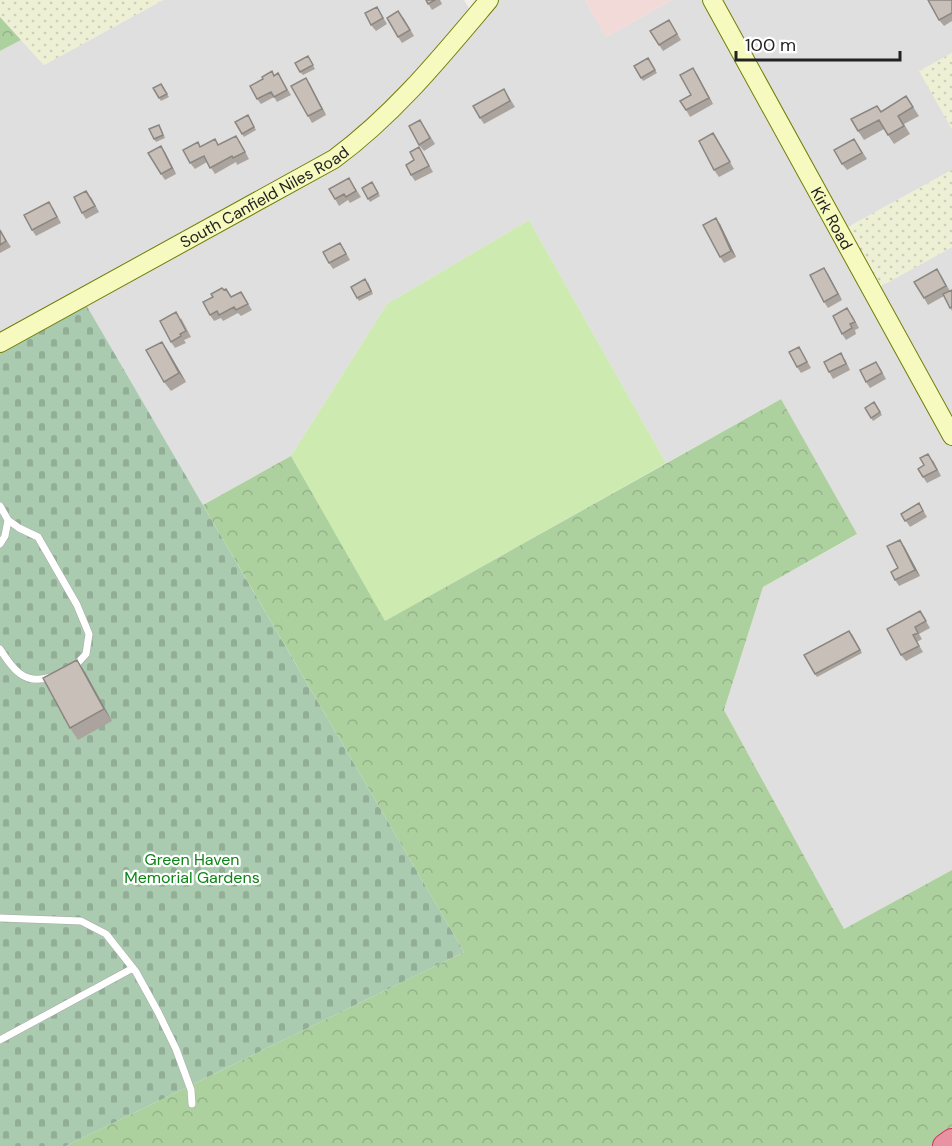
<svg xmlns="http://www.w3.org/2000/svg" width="952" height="1146" font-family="'DM Sans',sans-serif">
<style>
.residential{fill:#e0dfdf}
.commercial{fill:#f2dad9}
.farmland{fill:url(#farmland-dots)}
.grass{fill:#cdebb0}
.forest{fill:url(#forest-crowns)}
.cemetery{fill:url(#cemetery-stones)}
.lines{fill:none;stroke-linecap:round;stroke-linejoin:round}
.lane-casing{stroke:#a9a9a9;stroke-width:8}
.secondary-casing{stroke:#707d05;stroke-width:20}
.highway-casing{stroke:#dc2a67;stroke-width:26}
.lane{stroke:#fff;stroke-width:7}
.secondary{stroke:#f7fabf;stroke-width:18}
.highway{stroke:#e892a2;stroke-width:24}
.wall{fill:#aba49e}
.shaded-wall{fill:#8b8681}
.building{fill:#c7bfb8;stroke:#8b8681;stroke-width:1.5}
.labels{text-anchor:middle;stroke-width:4.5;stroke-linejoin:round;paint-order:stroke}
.street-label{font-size:16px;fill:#222;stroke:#fff}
.park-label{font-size:16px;fill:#0c8416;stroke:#fff}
</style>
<defs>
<pattern id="farmland-dots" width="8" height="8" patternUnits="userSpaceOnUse" patternTransform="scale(1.5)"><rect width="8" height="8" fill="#eef0d5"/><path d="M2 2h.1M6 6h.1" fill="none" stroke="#ccceb7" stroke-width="1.8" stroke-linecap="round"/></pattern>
<pattern id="forest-crowns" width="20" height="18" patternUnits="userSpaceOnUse" patternTransform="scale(1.5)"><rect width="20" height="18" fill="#add19e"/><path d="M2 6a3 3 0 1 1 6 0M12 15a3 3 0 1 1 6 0" fill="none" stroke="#95b388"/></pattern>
<pattern id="cemetery-stones" width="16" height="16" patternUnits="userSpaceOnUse" patternTransform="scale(1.5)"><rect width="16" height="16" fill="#aacbaf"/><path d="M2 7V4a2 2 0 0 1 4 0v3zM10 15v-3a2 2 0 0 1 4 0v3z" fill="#92ae96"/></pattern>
</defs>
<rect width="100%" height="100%" fill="#f2efe9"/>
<path class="residential" d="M163,0h301l10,17 15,-17h96l21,37 66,-37h280v53l-32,18 32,58v41l-113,62 33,59 80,-44v623l-108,59 -120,-219 39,-123 93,-52 -75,-136 -115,64 -137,-243 -142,84 -96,152 -88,49 -121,-206 -82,44v-292l21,-11 23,25z"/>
<path class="commercial" d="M585,0h87l-66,37z"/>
<path class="farmland" d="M0,0h163l-119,65 -44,-48z
M952,53v76l-33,-58z
M952,170v77l-80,44 -33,-59z"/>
<path class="grass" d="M529,220l137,243 -282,159 -93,-166 96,-152z"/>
<path class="forest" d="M0,17l21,23 -21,11z
M781,399l76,135 -94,53 -39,123 120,219 108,-59v271l-7,5h-879l398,-194 -261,-447 88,-49 94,165z"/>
<path class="cemetery" d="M82,298l382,654 -398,194h-66v-803z"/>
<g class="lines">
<g class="lane-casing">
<path id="lane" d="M0,506l8,14 11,8 19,9 39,68 12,29 -3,20 -12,13
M0,544l5,-8 3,-16
M0,649c12,19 24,37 50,28
M0,918l81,3 25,13 30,38 22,40 18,37 15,41 1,14
M0,1040l133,-72"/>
</g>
<g class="secondary-casing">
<g id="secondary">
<path id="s1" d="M712,0l240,436"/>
<path id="s2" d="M0,343l334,-184c60,-44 107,-102 155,-159"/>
</g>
</g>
<g class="highway-casing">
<path id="highway" d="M945,1146l7,-5"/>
</g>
<use href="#lane" class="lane"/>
<use href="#secondary" class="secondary"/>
<use href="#highway" class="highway"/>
</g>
<path class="wall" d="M426,0h14l2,4 -10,6z
M952,0v21l-8,5 -5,-6z
M377,7l10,17 -11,7 -5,-6z
M403,17l11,19 -12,7 -4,-6z
M669,20l12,20 -18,11 -4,-6z
M308,56l7,13 -12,6 -3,-3z
M648,58l9,15 -14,8 -9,-15z
M278,73l13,22 -14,7 -3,-5 -13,7 -4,-5 6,-20z
M697,74l16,30 -23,13 -4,-7z
M306,78l20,37 -14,8 -4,-7z
M161,84l8,13 -8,4 -8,-13z
M504,89l11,18 -31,17 -4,-6z
M906,96l13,20 -15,8 6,10 -16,10 -10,-15 -20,11 -6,-9 23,-20z
M248,115l8,15 -12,7 -2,-3z
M424,126l11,18 -11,7 -5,-6z
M161,128l4,10 -9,4 -2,-3z
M713,133l21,36 -15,8 -5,-7z
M215,139l4,6 21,-3 9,17 -12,6 -1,-3 -21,12 -8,-12 -12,7 -5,-6 11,-16z
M858,145l9,14 -20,11 -5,-6z
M165,152l11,22 -11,6 -4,-6z
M423,154l10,18 -18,9 -4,-6 3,-15z
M349,178l12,19 -11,6 -2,-3 -9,6 -4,-7z
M372,182l8,14 -10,6 -8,-14z
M91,197l8,15 -13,7 -4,-6z
M53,208l8,15 -25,13 -4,-6z
M720,224l16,33 -12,6 -4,-6z
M0,230l11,17 -11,6z
M344,249l6,11 -17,9 -4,-6z
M824,268l4,6 14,26 -14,8 -4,-6z
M941,275l9,16 2,-1v21l-8,-15 -16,9 -4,-7z
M368,282l5,12 -14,7 -2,-3z
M224,290l8,7 9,-5 11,18 -11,6 -3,-3 -15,8 -2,-3 -7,3 -4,-6z
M852,315l7,13 -4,2 1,4 -10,6 -4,-6z
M181,318l10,19 -7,3 2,3 -11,5 -4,-6z
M162,342l6,9 18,31 -15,9 -7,-9z
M799,347l12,21 -10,5 -4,-6z
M845,359l5,11 -17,9 -4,-7z
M880,368l6,11 -16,9 -4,-6z
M874,402l8,13 -9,6 -8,-13z
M933,460l8,16 -14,7 -4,-6z
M919,503l8,14 -17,10 -9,-13z
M904,546l16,30 -21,10 -4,-6z
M920,611l10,17 -11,6 3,5 -5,3 6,10 -17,9 -5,-6z
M852,634l10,19 -45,24 -2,-3z
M85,672l27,49 -34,19 -8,-12z"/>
<path class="shaded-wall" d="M693,68l4,6 16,30 -4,-6z
M306,78l4,6 16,31 -4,-6z
M161,146l4,6 11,22 -4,-6z
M716,218l4,6 16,33 -5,-6z
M824,268l4,6 14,26 -4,-6z
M162,342l6,9 18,31 -7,-9z
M900,540l4,6 16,30 -5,-6z
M77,660l8,12 27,49 -8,-12z"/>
<path class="building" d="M426,0h9l-7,4z
M928,0h24v13l-13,7z
M377,7l6,11 -12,7 -6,-12z
M398,11l12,19 -12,7 -11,-19z
M669,20l8,14 -18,11 -9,-14z
M308,56l5,9 -13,7 -5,-9z
M648,58l7,12 -14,8 -7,-12z
M693,68l16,30 -23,12 -6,-9 11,-6 -11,-20z
M272,71l2,5 4,-3 9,17 -13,7 -3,-5 -14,7 -7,-13 13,-7 -1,-2z
M306,78l16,31 -14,7 -17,-30z
M161,84l6,10 -8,4 -6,-10z
M504,89l6,12 -30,17 -7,-12z
M906,96l7,11 -15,9 6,10 -16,9 -9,-15 -21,11 -7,-12 26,-13 4,6z
M248,115l6,12 -12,7 -7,-12z
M420,120l10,18 -11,7 -10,-19z
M159,125l4,10 -9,4 -5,-10z
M713,133l17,29 -16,8 -15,-29z
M236,136l9,16 -12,6 -1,-2 -22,12 -6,-12 -14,7 -7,-13 15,-8 2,5 15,-8 3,6z
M854,139l8,14 -20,11 -8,-14z
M161,146l11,22 -11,6 -13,-21z
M419,147l10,19 -18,9 -5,-10 8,-5 -4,-8z
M349,178l7,13 -10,6 -2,-3 -9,5 -6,-10z
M372,182l6,11 -10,6 -6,-11z
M86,191l9,15 -13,7 -8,-16z
M49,202l8,15 -25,13 -8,-15z
M716,218l15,33 -11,6 -17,-32z
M0,230l6,11 -6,4z
M340,243l6,11 -17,9 -6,-11z
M824,268l14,26 -14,8 -14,-27z
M937,269l9,17 -22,12 -10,-16z
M365,279l6,12 -14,7 -6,-11z
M222,288l2,2 2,-1 5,8 10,-5 7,12 -12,6 -2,-3 -15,8 -2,-4 -7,4 -7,-13 10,-5 -2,-3z
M952,290v17l-2,1 -7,-14z
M847,308l8,14 -5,2 2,4 -10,6 -9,-18z
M176,312l10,19 -6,3 1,2 -10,6 -11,-21z
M162,342l17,31 -15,9 -18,-32z
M799,347l8,15 -10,5 -8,-15z
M841,353l5,11 -17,8 -5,-10z
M876,362l6,11 -16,9 -6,-12z
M874,402l6,10 -9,6 -6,-10z
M928,454l9,16 -14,7 -5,-8 6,-4 -4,-7z
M919,503l4,8 -18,10 -4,-7z
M900,540l15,30 -20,10 -4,-8 7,-4 -11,-22z
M920,611l6,10 -11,6 3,6 -5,2 6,11 -18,9 -14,-26z
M849,631l11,19 -45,24 -11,-19z
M77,660l27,49 -34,19 -27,-50z"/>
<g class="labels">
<g class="street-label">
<text dy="6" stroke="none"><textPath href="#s2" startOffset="302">South Canfield Niles Road</textPath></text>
<text dy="6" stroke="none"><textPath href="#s1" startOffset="249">Kirk Road</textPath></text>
</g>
<g class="park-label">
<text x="192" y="865">Green Haven<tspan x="192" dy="18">Memorial Gardens</tspan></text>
</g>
</g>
<path d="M736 51v9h164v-9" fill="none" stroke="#222222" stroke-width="3"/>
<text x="745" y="51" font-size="18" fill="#222222" stroke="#ffffff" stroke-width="4.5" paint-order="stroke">100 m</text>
</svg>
